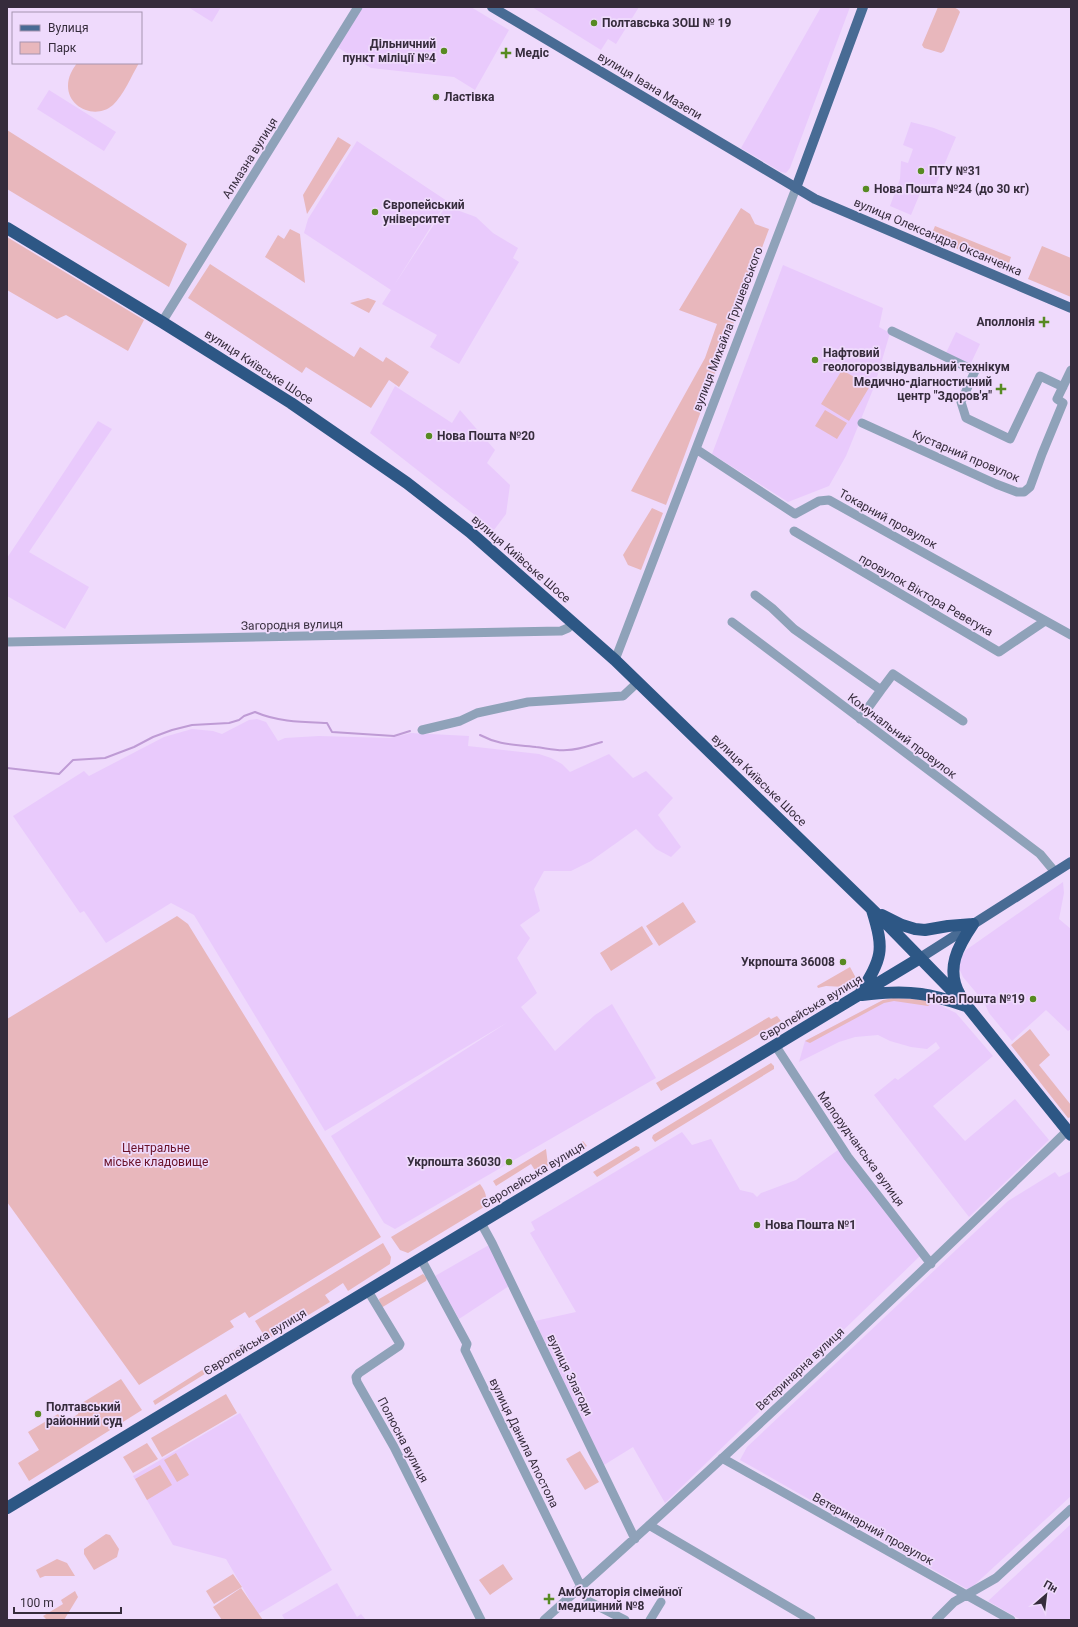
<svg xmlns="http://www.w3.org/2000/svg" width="1078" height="1627" font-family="Roboto,sans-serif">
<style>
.built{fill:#e9cafc}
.green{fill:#e8b7bc}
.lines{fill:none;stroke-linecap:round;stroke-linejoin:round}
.stream{stroke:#bf9bd5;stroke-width:2}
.minor{stroke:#8fa2b9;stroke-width:9}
.major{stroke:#486b94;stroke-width:10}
.highway{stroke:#2d5785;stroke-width:12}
.poi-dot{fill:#578a22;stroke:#efdafc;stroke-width:1.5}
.labels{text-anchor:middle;stroke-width:3.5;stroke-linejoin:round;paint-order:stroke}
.poi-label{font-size:12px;font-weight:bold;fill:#362c3c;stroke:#efdafc;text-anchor:start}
.street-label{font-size:12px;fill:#362c3c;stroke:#efdafc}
.park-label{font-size:12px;fill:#691127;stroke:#efdafc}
</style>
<rect width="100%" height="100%" fill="#efdafc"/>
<path class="built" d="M188,7h33l-9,15z
M362,7h109l38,23 -34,60 -21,-13 -83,-9 -34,-21z
M532,7h107l-23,37 -8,-5 -7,11z
M821,7h29l-60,161 -4,5 -5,-1 -40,-24z
M49,90l67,42 -12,19 -67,-42z
M911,122l23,6 22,9 -25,59 -10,-5 -10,24 -21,-9 10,-27 1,-18 7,2 5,-14 -10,-4z
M357,141l90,60 -54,86 53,-81 30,11 17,16 25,15 -5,10 6,4 -60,102 -29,-17 7,-12 -55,-31 9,-14 -87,-57 4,-14z
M783,265l100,43 -4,19 11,6 -16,54 -28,69 -17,30 -41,16 -76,-48z
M956,332l24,12 -10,21 -24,-12z
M395,386l57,37 8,-13 35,40 -8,13 23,22 -4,29 -12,16 -124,-97z
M98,421l14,8 -83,123 60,35 -24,42 -58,-33v-38z
M257,719l9,3 12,19 7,-3 34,-2 71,2 21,-5 58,3 -1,10 71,8 12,4 11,6 8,8 39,-18 24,24 13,-7 27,27 -15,17 23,32 -10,10 -15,-8 -20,-20 -45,32 -20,10h-27l-10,18 6,22 -20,14 10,13 -13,20 20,35 -16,14 34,44 40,-36 17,-11 44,74 -261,151 -11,-6 -53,-87 177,-114 -183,109 -131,-216 -23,-12 -65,40 -22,-32 -4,2 -67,-97 71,-45 5,5 75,-39 28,-8 21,2 9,3 27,-14z
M1063,882l1,11 -5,26 12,10v100l-3,2 -22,-21 -34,31 -23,-28 -5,-11 -21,-25 -4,-9 3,-12 4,-6z
M883,1000h46l27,13 37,43 -60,50 32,35 50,-42 34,41 -80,77 -95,-122 21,-17 3,2 42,-32 -4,-6 -9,7 -16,-2 -21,-6 -12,-6 -23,2 -16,5 -40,20 6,-21z
M682,1132l10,13 19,-6 29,51 13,3 4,4 4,-4 35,-13 42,-30 82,106 -255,247 -32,-56 -29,18 -69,-144 41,-9 -46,-79 5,-3 -4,-8z
M1071,1171v325l-102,94 -229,-130 7,-13 261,-246 47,-29 4,5z
M489,1245l20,41 -50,33 -24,-43z
M240,1413l92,157 -74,44 -32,-55 -53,-14 -40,-69z
M1071,1524v96h-50l-33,-19z
M337,1583l20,34 4,-3 5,6h-81l-3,-5z"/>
<path class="green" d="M938,7c8,0 18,-2 22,5l-16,39 -3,2 -17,-5 -2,-3z
M77,63h62c-7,12 -16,33 -26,42 -17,15 -45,3 -45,-19 0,-9 4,-16 9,-23z
M7,130l180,114 -18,43 -162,-98z
M338,137l13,8 -44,69 -4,-19z
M741,208l9,6 5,10 14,5 -103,276 -35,-14 74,-133 12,-34 -38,-14z
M935,226l76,31 -4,12 -77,-31z
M290,229l10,5 5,49 -40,-26 13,-22 6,4z
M7,237l137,83 -16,31 -62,-36 -9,4 -50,-29z
M1042,246l29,12v39l-43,-18z
M210,264l144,93 6,-10 23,15 3,-5 23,15 -10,15 -10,-7 -18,28 -65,-41 -4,6 -114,-75z
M368,298l8,3 -7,12 -19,-10z
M842,370l28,16 -21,35 -28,-17z
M825,410l22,13 -10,16 -22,-13z
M652,508l11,5 -22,57 -13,-5 -5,-10z
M683,902l13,20 -37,24 -13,-20z
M177,916l11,8 193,313 -132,81 -4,-6 -15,9 4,6 -95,58 -132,-183v-183z
M642,926l11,18 -42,27 -11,-18z
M850,967l6,11 -12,9 -18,-1 -8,2 -1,-2z
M893,998l36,2 2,4 -3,2 -34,-5 -10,2 -74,40 -5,-2 78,-41z
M777,1016l4,5 -120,70 -5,-8 113,-66 2,2z
M1030,1029l20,26 -11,10 32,40v12l-3,1 -57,-73z
M771,1063l3,3v3l-119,73 -3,-4 1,-3z
M583,1141l4,5 -30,17 -2,-5z
M636,1146l3,1 1,3 -43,27 -4,-5z
M546,1149l2,16 -2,5 -4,3 -6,-1 -5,-8 -35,22 -3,-5z
M480,1184c6,8 8,14 4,23l-76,46 -8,-3 -9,-13z
M383,1243l8,14 -1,7 -42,27 -5,-8 -18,12 5,7 -63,38 -12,-19z
M423,1274l4,4 -1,3 -45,27 -2,-9z
M242,1345l3,4 -90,56 -2,-4z
M121,1379l21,31 -113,71 -11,-18 21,-13 -11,-18 30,-18 6,9 14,-9 4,-11z
M226,1394l11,19 -75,44 -11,-19z
M147,1443l11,16 -25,14 -10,-16z
M580,1451l19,31 -14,8 -19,-31z
M176,1453l13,22 -12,7 -13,-22z
M160,1465l12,20 -25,15 -12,-21z
M106,1534l4,1 9,14 -2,8 -23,13 -10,-16v-5z
M57,1559l10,4 8,13h-30l-5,2 -4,-8z
M503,1564l10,15 -23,16 -11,-15z
M233,1574l9,13 -28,17 -8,-13z
M241,1588l22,32h-41l-9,-13z
M75,1591l3,6 -14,23h-17l-4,-4 20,-12 -2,-4z"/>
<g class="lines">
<path class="stream" d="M480,735c21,11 34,9 56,12 10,1 20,4 31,3 12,0 24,-5 35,-8
M7,768l52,6 14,-14 32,-2 29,-11 19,-10 19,-7 20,-5 37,-2 10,-3 5,-4 11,-4c23,10 47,10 72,11l5,9 62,4 16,-5"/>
<path class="minor" d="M162,322l196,-315
M892,331l83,40 -14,31 5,16 44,21 30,-63 23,11
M862,423l134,61 21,8h7l6,-5 12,-33 21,-51 -6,-4 14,-29
M696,449l99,65 24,-13 10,-1 242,135
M794,531l205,121 46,-31
M755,595l17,13 22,21 87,61 12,-16 70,47
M732,622l308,232 15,18
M7,642l554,-11 7,-3 5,-6
M615,660l181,-472
M860,719l21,-29
M422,730l38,-9 17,-8 51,-11 95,-6 15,-14
M775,1045l73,112 83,107
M481,1223l11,20 143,296
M421,1259l46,85 -2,6 123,251 37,19
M368,1291l32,53 -1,2 -40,27 -3,4 1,5 37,65 87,173
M722,1458l289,162
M649,1525l162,95
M544,1620c178,-159 353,-323 524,-490
M650,1620l11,-18
M936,1620l18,-18 42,-24 75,-69"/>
<path class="major" d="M492,7l323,192 256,109
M796,188l67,-181
M920,958l151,-96"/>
<path class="highway" d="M7,228l155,94 129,81 116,80 63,49 145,128 267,259 85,87 104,129
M882,915l20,10 13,4 10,1 23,-4 25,-2
M860,994c22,-37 25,-42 12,-84
M862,995c19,-2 39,-4 59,-1 15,2 30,7 45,12
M960,995c-15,-26 -2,-49 13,-71
M7,1508l913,-550"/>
</g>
<g class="poi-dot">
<circle cx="594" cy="23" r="4"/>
<circle cx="444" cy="51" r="4"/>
<path d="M504 47h4v4h4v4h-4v4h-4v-4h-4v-4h4z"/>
<circle cx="436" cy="97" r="4"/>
<circle cx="921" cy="171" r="4"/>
<circle cx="866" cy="189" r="4"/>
<circle cx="375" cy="212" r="4"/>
<path d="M1042 316h4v4h4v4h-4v4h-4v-4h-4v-4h4z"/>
<circle cx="815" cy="360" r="4"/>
<path d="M999 383h4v4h4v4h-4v4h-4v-4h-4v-4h4z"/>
<circle cx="429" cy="436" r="4"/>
<circle cx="843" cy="962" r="4"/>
<circle cx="1033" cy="999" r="4"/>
<circle cx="509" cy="1162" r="4"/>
<circle cx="757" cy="1225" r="4"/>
<circle cx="38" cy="1414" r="4"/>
<path d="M547 1593h4v4h4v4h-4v4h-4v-4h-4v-4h4z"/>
</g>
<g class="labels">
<g class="poi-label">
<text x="602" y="27">Полтавська ЗОШ № 19</text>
<text x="436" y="48" text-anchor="end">Дільничний<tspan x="436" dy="14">пункт міліції №4</tspan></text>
<text x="515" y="57">Медіс</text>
<text x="444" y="101">Ластівка</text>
<text x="929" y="175">ПТУ №31</text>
<text x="874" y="193">Нова Пошта №24 (до 30 кг)</text>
<text x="383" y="209">Європейський<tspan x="383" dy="14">університет</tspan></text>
<text x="1035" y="326" text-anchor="end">Аполлонія</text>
<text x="823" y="357">Нафтовий<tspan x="823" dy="14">геологорозвідувальний технікум</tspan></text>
<text x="992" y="386" text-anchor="end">Медично-діагностичний<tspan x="992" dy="14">центр "Здоров'я"</tspan></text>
<text x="437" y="440">Нова Пошта №20</text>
<text x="835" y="966" text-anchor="end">Укрпошта 36008</text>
<text x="1025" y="1003" text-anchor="end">Нова Пошта №19</text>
<text x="501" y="1166" text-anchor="end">Укрпошта 36030</text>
<text x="765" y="1229">Нова Пошта №1</text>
<text x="46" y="1411">Полтавський<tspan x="46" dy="14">районний суд</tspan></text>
<text x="558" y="1596">Амбулаторія сімейної<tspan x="558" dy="14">медициний №8</tspan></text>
</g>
<g class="street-label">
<text transform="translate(650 86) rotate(31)" y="4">вулиця Івана Мазепи</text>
<text transform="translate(250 158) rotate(-58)" y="4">Алмазна вулиця</text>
<text transform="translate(938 237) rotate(23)" y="4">вулиця Олександра Оксанченка</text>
<text transform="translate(728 329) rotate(-69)" y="4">вулиця Михайла Грушевського</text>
<text transform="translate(259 367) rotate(33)" y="4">вулиця Київське Шосе</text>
<text transform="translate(966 456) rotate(23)" y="4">Кустарний провулок</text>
<text transform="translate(888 519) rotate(29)" y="4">Токарний провулок</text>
<text transform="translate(521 559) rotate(41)" y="4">вулиця Київське Шосе</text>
<text transform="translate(926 595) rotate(30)" y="4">провулок Віктора Ревегука</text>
<text transform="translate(292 625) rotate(-1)" y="4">Загородня вулиця</text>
<text transform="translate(902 736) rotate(37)" y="4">Комунальний провулок</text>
<text transform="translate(759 780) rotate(44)" y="4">вулиця Київське Шосе</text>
<text transform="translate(811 1008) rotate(-31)" y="4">Європейська вулиця</text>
<text transform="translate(861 1149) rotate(54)" y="4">Малорудчанська вулиця</text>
<text transform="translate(533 1175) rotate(-31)" y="4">Європейська вулиця</text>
<text transform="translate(255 1342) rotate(-31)" y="4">Європейська вулиця</text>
<text transform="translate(800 1369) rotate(-43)" y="4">Ветеринарна вулиця</text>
<text transform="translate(570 1375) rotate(64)" y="4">вулиця Злагоди</text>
<text transform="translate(403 1440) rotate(62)" y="4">Полюсна вулиця</text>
<text transform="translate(524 1443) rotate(64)" y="4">вулиця Данила Апостола</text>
<text transform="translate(873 1529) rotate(29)" y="4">Ветеринарний провулок</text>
</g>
<g class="park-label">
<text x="156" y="1152">Центральне<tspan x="156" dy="14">міське кладовище</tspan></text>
</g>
</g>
<rect width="1078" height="1627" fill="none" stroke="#362c3c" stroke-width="16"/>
<rect x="12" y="12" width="130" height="52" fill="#efdafc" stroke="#a594af"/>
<rect x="20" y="25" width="20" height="6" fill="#486b94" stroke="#a594af"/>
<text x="48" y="32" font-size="12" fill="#362c3c">Вулиця</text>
<rect x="20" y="42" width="20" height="12" fill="#e8b7bc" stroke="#a594af"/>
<text x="48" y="52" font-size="12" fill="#362c3c">Парк</text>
<g transform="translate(1046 1595) rotate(28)" stroke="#efdafc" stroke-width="3" paint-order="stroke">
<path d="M0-3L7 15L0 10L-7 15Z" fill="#362c3c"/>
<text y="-6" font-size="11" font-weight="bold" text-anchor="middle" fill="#362c3c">Пн</text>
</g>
<path d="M14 1607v6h107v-6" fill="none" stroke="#362c3c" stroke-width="2"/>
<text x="20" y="1607" font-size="12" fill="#362c3c" stroke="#efdafc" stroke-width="3" paint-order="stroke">100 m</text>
</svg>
